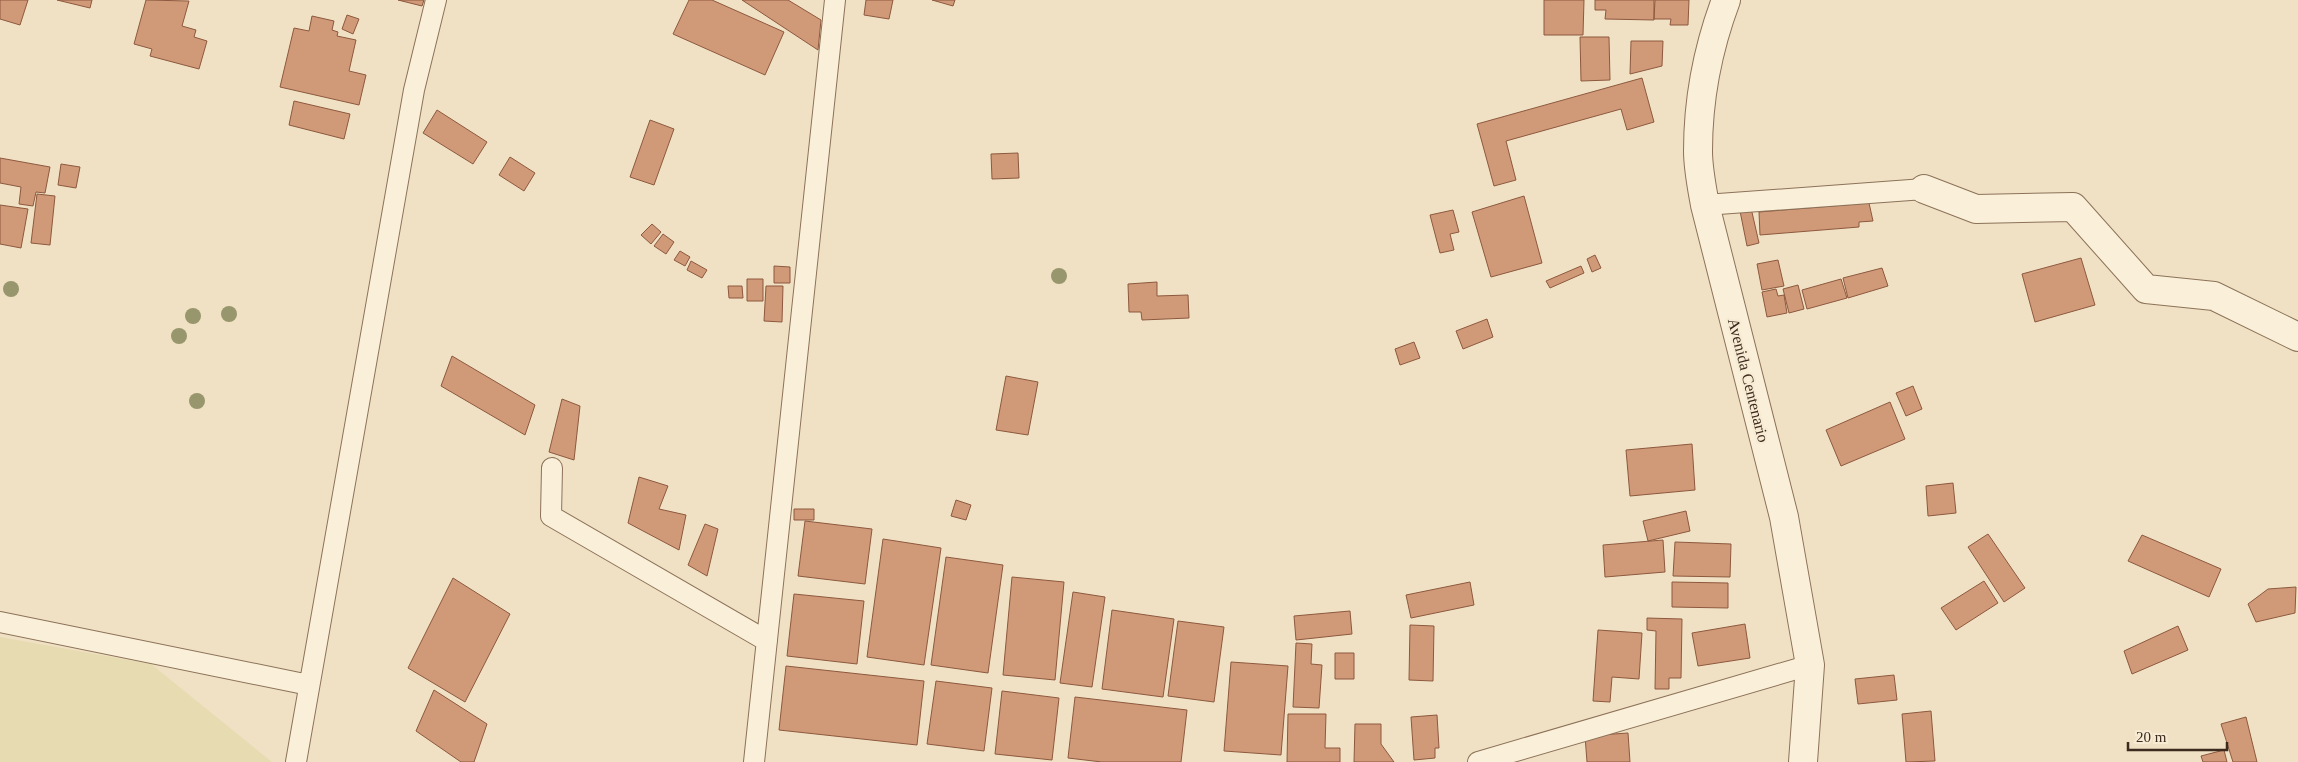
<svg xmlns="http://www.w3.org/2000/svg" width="2298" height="762" font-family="'Times New Roman',serif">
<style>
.farmland{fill:#e7dbb1}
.building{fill:#d09978;stroke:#8d593e}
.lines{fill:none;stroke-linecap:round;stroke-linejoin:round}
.lane-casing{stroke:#8c7259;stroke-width:22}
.street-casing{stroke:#8c7259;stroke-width:30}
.lane{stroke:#faefd8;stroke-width:20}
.street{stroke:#faefd8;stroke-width:28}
.tree{fill:#97966c}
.labels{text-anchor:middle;stroke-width:4.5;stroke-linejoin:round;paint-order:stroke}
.street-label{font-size:16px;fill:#3c2b1e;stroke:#f7ebd4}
</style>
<rect width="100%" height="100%" fill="#f0e1c4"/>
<path class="farmland" d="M0,637l151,27 121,98h-272z"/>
<path class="building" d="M0,0h28l-8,25 -20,-6z
M57,0h35l-2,8z
M146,0l43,1 -7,25 14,4 -2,7 13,4 -8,28 -49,-13 2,-7 -18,-5z
M398,0h26l-2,6z
M689,0h23l72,32 -19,43 -92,-41z
M742,0h46l33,20 -3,30z
M866,0h27l-4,19 -25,-4z
M932,0h23l-2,6z
M1544,0h40l-1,35h-39z
M1595,0h59v20l-49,-1 1,-9h-11z
M1655,0h34l-1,25h-18l1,-6h-17z
M347,15l12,4 -6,15 -11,-5z
M312,16l22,5 -2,9 6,2 -1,4 19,4 -7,31 17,4 -7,30 -79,-18 14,-59 15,3z
M1580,37h29l1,43 -29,1z
M1631,41h32l-1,25 -32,8z
M1642,78l12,44 -27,8 -6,-21 -115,32 10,39 -22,6 -17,-62z
M294,101l56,13 -6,25 -55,-14z
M437,110l50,32 -14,22 -50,-31z
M650,120l24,9 -20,56 -24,-8z
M1018,153l1,25 -27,1 -1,-25z
M510,157l25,16 -11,18 -25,-16z
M0,158l50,9 -5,26 -9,-1 -3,14 -14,-2 2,-17 -21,-4z
M61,164l19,3 -4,21 -18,-3z
M37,194l18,2 -5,49 -19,-2z
M1524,196l18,67 -51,14 -19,-65z
M1869,203l4,18 -14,1v5l-99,8 -1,-23z
M0,205l28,4 -7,39 -21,-4z
M1751,208l8,35 -12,3 -7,-35z
M1453,210l6,22 -9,2 4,16 -14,3 -10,-38z
M652,224l9,8 -10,12 -10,-9z
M663,234l11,8 -8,12 -12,-8z
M680,251l10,6 -5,9 -11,-6z
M1595,255l6,13 -9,4 -5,-13z
M2081,258l14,47 -60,17 -13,-48z
M1778,260l6,26 -22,4 -5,-26z
M691,261l16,9 -5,8 -15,-8z
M774,266l16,1v16h-16z
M1581,266l3,7 -34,15 -4,-7z
M1882,268l6,18 -40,12 -5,-20z
M747,279h16v22h-16z
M1841,279l6,19 -40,11 -5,-19z
M1157,282v14l31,-1 1,23 -47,2 -1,-8h-12l-1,-28z
M1798,285l6,24 -15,4 -6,-24z
M728,286h14l1,12h-14z
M766,286h17l-1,36 -18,-1z
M1776,289l2,7 6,-1 3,18 -20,4 -5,-25z
M1487,319l6,18 -30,12 -7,-18z
M1414,342l6,16 -20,7 -5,-16z
M452,356l83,49 -10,30 -84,-49z
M1006,376l32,6 -10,53 -32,-5z
M1913,386l9,23 -16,7 -10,-23z
M562,399l18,7 -6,54 -25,-8z
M1890,402l15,37 -64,27 -15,-36z
M1692,444l3,46 -65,6 -4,-46z
M639,477l29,9 -9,23 27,6 -7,35 -51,-27z
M1953,483l3,30 -28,3 -2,-30z
M956,500l15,5 -5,15 -15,-4z
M794,509h20v11h-20z
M1686,511l4,20 -42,10 -5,-20z
M805,521l67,8 -7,55 -67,-8z
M705,524l13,5 -11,47 -19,-11z
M1988,534l37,54 -21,14 -36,-55z
M2142,535l79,34 -12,28 -81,-36z
M883,539l58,9 -17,117 -57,-8z
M1663,540l2,32 -60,5 -2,-32z
M1675,542l56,2 -1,33 -57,-1z
M946,557l57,8 -15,108 -57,-8z
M1012,577l52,5 -9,98 -52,-5z
M453,578l57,36 -45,88 -57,-34z
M1984,581l14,22 -42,27 -15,-22z
M1470,582l4,23 -63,13 -5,-23z
M1672,582l56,1v25l-56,-1z
M2296,587l-1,26 -39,9 -8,-18 20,-15z
M1073,592l32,5 -13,90 -32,-4z
M794,594l70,7 -7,63 -70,-8z
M1112,610l62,9 -11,78 -61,-8z
M1350,611l2,23 -56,6 -2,-24z
M1647,618l35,1 -1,59h-12v11h-14l1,-58 -9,-1z
M1178,621l46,6 -10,75 -46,-6z
M1745,624l5,34 -52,8 -6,-33z
M1410,625l24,1 -1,55 -24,-1z
M2178,626l10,24 -56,24 -8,-23z
M1598,630l44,3 -3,46 -27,-2 -2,25 -17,-1z
M1296,643l16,1 -1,20 11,1 -3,43 -26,-1z
M1335,653h19v26h-19z
M1231,662l57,4 -7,89 -57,-4z
M786,666l138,15 -7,64 -138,-15z
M1894,675l3,25 -39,4 -3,-25z
M936,681l56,7 -8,63 -57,-7z
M434,690l53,34 -13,38h-13l-45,-31z
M1002,691l57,7 -7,62 -57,-6z
M1075,697l112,13 -6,52h-79l-34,-4z
M1931,711l4,50 -29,1 -4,-48z
M1288,714h38l-1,34h15v14h-53z
M1437,715l2,33h-4v10l-21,2 -3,-43z
M2246,717l11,45h-24l-12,-38z
M1355,724h26v20l13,18h-40z
M1628,733l2,29h-43l-2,-26z
M2224,750l3,12h-24l-2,-6z"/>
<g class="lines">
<g class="lane-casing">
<path id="lane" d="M1705,205l219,-16
M552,468l-1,48 216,125
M0,622l309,63
M296,762l118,-672 22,-90
M754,762l81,-762
M1478,762l332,-97"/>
</g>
<g class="street-casing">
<path id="street" d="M1726,0c-18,48 -28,100 -28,151 0,18 4,37 7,54l79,312 26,148 -7,97
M1924,189l52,20 97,-2 73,82 68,7 84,41"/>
</g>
<use href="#lane" class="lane"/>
<use href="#street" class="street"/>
</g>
<g class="tree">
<circle cx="1059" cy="276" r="8"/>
<circle cx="11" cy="289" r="8"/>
<circle cx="229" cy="314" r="8"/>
<circle cx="193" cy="316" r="8"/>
<circle cx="179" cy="336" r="8"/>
<circle cx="197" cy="401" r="8"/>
</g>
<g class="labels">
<g class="street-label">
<text transform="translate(1749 380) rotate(76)" y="6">Avenida Centenario</text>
</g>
</g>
<path d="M2128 742v8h99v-8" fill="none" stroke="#3c2b1e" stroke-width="2.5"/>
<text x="2136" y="742" font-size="15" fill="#3c2b1e" stroke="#f7ebd4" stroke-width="4" paint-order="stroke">20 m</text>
</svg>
